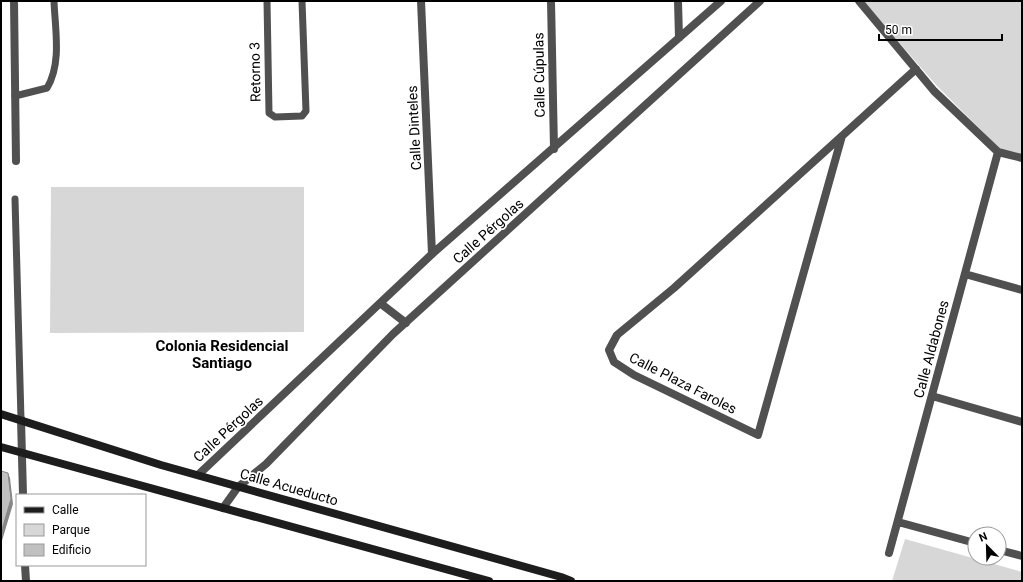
<svg xmlns="http://www.w3.org/2000/svg" width="1023" height="582" font-family="Roboto,sans-serif">
<style>
.green{fill:#d7d7d7}
.lines{fill:none;stroke-linecap:round;stroke-linejoin:round}
.lane{stroke:#505050;stroke-width:7}
.street{stroke:#505050;stroke-width:8}
.secondary{stroke:#1d1d1d;stroke-width:8}
.shaded-wall{fill:#868686}
.building{fill:#c0c0c0;stroke:#868686}
.labels{text-anchor:middle;stroke-width:3.5;stroke-linejoin:round;paint-order:stroke}
.street-label{font-size:14px;fill:#000;stroke:#fff}
.neighbourhood-label{font-size:15px;font-weight:bold;fill:#000;stroke:#fff}
</style>
<rect width="100%" height="100%" fill="#fff"/>
<path class="green" d="M863,1h159v153l-22,-5 -63,-63z
M51,187h253v145l-254,1z
M905,539l117,33v9h-130z"/>
<g class="lines">
<path class="lane" d="M267,1l2,112 6,4 27,-1 4,-5 -4,-110
M15,96l32,-8c15,-25 8,-59 7,-87
M15,199l6,220"/>
<path class="street" d="M14,1l2,160
M421,1l11,253
M551,1l3,148
M678,1l1,37
M859,1l75,90 64,61 24,6
M842,136l-84,299 -124,-60 -20,-13 -5,-12 8,-15 57,-47 242,-219
M965,274l57,16
M380,303l26,20
M932,396l90,26
M21,419l2,76
M198,475l234,-221 289,-253
M223,508l15,-21 28,-23 127,-130 367,-333
M898,522l77,21
M999,550l23,6
M889,553l109,-401
M25,565l1,16"/>
<path class="secondary" d="M1,414l160,51 400,112 10,4
M1,447l488,134"/>
</g>
<path class="shaded-wall" d="M8,473l2,5 3,26 -12,40v-11z"/>
<path class="building" d="M1,471l7,2 3,26 -10,34z"/>
<g class="labels">
<g class="street-label">
<text transform="translate(255 72) rotate(-91)" y="5">Retorno 3</text>
<text transform="translate(539 75) rotate(-91)" y="5">Calle Cúpulas</text>
<text transform="translate(414 128) rotate(-93)" y="5">Calle Dinteles</text>
<text transform="translate(488 231) rotate(-42)" y="5">Calle Pérgolas</text>
<text transform="translate(931 349) rotate(-75)" y="5">Calle Aldabones</text>
<text transform="translate(683 383) rotate(27)" y="5">Calle Plaza Faroles</text>
<text transform="translate(228 429) rotate(-43)" y="5">Calle Pérgolas</text>
<text transform="translate(289 487) rotate(16)" y="5">Calle Acueducto</text>
</g>
<g class="neighbourhood-label">
<text x="222" y="351">Colonia Residencial<tspan x="222" dy="17">Santiago</tspan></text>
</g>
</g>
<rect width="1023" height="582" fill="none" stroke="#000000" stroke-width="4"/>
<rect x="16" y="494" width="130" height="72" fill="#ffffff" stroke="#999999"/>
<rect x="24" y="507" width="20" height="6" fill="#1d1d1d" stroke="#999999"/>
<text x="52" y="514" font-size="12" fill="#000000">Calle</text>
<rect x="24" y="524" width="20" height="12" fill="#d7d7d7" stroke="#999999"/>
<text x="52" y="534" font-size="12" fill="#000000">Parque</text>
<rect x="24" y="544" width="20" height="12" fill="#c0c0c0" stroke="#999999"/>
<text x="52" y="554" font-size="12" fill="#000000">Edificio</text>
<g transform="translate(987 546) rotate(337)"><circle r="19" fill="#ffffff" stroke="#999999"/>
<path d="M0-3L7 15L0 10L-7 15Z" fill="#000000"/>
<text y="-6" font-size="11" font-weight="bold" text-anchor="middle" fill="#000000">N</text>
</g>
<path d="M879 34v6h123v-6" fill="none" stroke="#000000" stroke-width="2"/>
<text x="885" y="34" font-size="12" fill="#000000" stroke="#ffffff" stroke-width="3" paint-order="stroke">50 m</text>
</svg>
